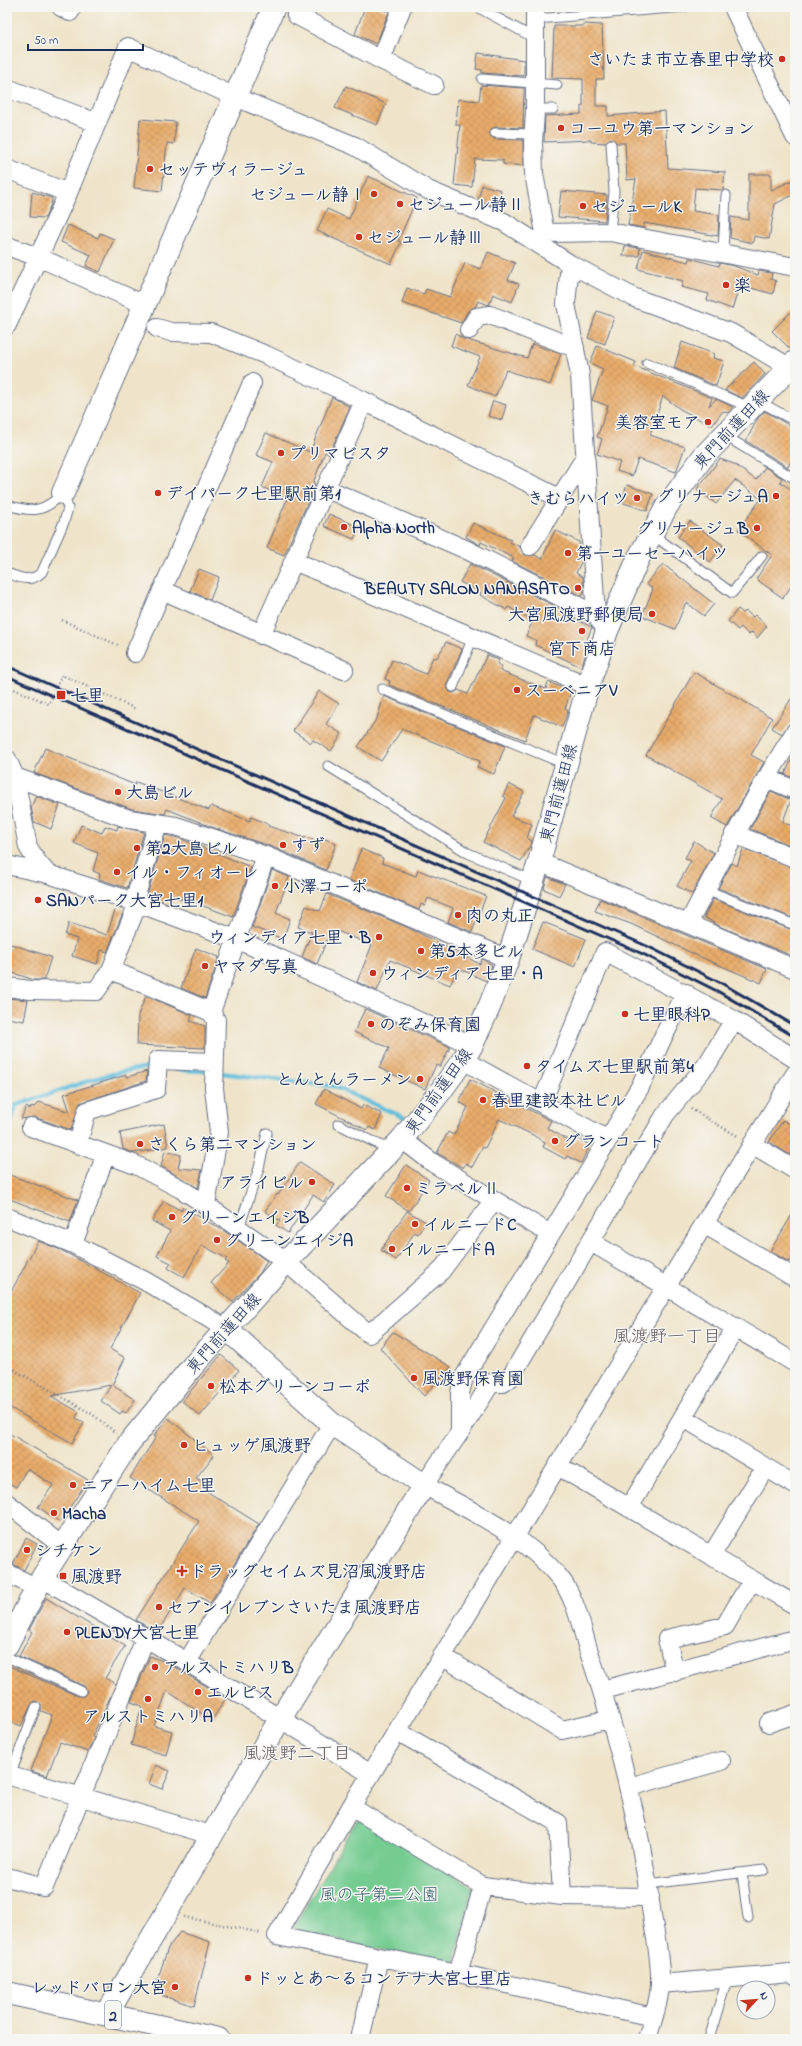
<svg xmlns="http://www.w3.org/2000/svg" width="802" height="2046" font-family="'Indie Flower','Klee One',sans-serif">
<style>
.green{fill:#74cc91;stroke:#487e78}
.lines{fill:none;stroke-linecap:round;stroke-linejoin:round}
.stream{stroke:#5ebddc;stroke-width:4.5}
.building{fill:url(#building-cross-hatch)}
.lane-casing{stroke:#656e83;stroke-width:11}
.street-casing{stroke:#656e83;stroke-width:20}
.secondary-casing{stroke:#656e83;stroke-width:24}
.primary-casing{stroke:#656e83;stroke-width:24}
.path{stroke:#656e83;stroke-width:2.5;stroke-dasharray:1 3;stroke-linecap:butt}
.lane{stroke:#fff;stroke-width:9}
.street{stroke:#fff;stroke-width:18}
.secondary{stroke:#fff;stroke-width:22}
.primary{stroke:#fff;stroke-width:22}
.rail{stroke:#1b2f5e;stroke-width:3}
.poi-dot{fill:#c8321e;stroke:#f6f6f2;stroke-width:1.5}
.labels{text-anchor:middle;stroke-width:3;stroke-linejoin:round;paint-order:stroke}
.shield{fill:#f6f6f2;stroke:#5d6b8a;stroke-width:1}
.shield-label{font-size:16px;font-weight:bold;fill:#1b2f5e}
.poi-label{font-size:17px;font-weight:bold;fill:#1b2f5e;stroke:#f6f6f2;text-anchor:start}
.street-label{font-size:17px;fill:#1b2f5e;stroke:#f6f6f2}
.park-label{font-size:17px;fill:#365e6d;stroke:#f6f6f2}
.neighbourhood-label{font-size:18px;fill:#635b62;stroke:#f6f6f2}
</style>
<defs>
<pattern id="building-cross-hatch" width="8" height="8" patternUnits="userSpaceOnUse"><rect width="8" height="8" fill="#e8ac6a"/><path d="M0 0l8 8M0 8l8-8" fill="none" stroke="#c6945e"/></pattern>
</defs>
<rect width="100%" height="100%" fill="#f6f6f2"/>
<filter id="ink" filterUnits="userSpaceOnUse"><feTurbulence type="fractalNoise" baseFrequency=".025" numOctaves="2"/><feDisplacementMap in="SourceGraphic" scale="8" xChannelSelector="R" yChannelSelector="G"/><feConvolveMatrix kernelMatrix="1 2 1 2 8 2 1 2 1" color-interpolation-filters="sRGB"/></filter>
<filter id="wash" filterUnits="userSpaceOnUse"><feTurbulence type="fractalNoise" baseFrequency=".012" numOctaves="4" result="noise"/><feDisplacementMap in="SourceGraphic" scale="16" xChannelSelector="R" yChannelSelector="G"/><feGaussianBlur stdDeviation="0.9" result="paint"/><feColorMatrix in="noise" values="0 0 0 0 0 0 0 0 0 0 0 0 0 0 0 0 0 1.4 0 .05"/><feComposite in="paint" operator="in"/></filter>
<g filter="url(#wash)">
<rect width="100%" height="100%" fill="#efe4c9"/>
<path class="green" d="M363,1819l110,68 -19,78 -157,-33 -3,-5 61,-104z"/>
<g class="lines">
<path class="stream" d="M177,1070l28,1
M221,1073l112,13 70,31
M7,1120l5,-1 4,-14c43,-13 93,-35 138,-38"/>
</g>
<g id="blocks">
<path class="building" d="M365,7h12l12,5 -13,32 -21,-10z
M584,24l18,1 2,54h-8v27h12v10l57,-5 3,57 57,4 -2,18 -28,-2 -2,23 26,4 -1,21 -74,-13v5l-16,-3 8,-46 -9,1 -2,-37h-8l-6,-5 -6,5 -14,-1v-2l-47,2 1,-26 36,-2v-8h2v-27l-31,-1 2,-52h30z
M478,53l46,7v16l-42,-3v-3l-6,-1z
M481,85l43,3 -1,40 -28,-1 -5,3 -1,3 5,6 29,1v26l-20,-2v-4l-28,-1 -3,28 -18,-2 6,-60h-4l2,-26 21,2z
M346,86l40,18 -9,21 -42,-17z
M140,119l36,3 -2,22 -7,-1 -5,48 -28,-3z
M749,174h22v16l24,-11v15l-20,10 -6,35 -15,-3 -1,7 -23,-5 1,-21 18,3z
M368,176l49,22 -19,43 3,1 -10,22 -74,-33 10,-22 22,10z
M482,185l19,5 -5,17 -18,-7z
M561,191l46,4 -2,26 -47,-4z
M32,192l20,6 -1,6 -6,14 -15,-1z
M68,225l30,13 2,-5 14,6 -14,33 -14,-6 5,-11 -30,-13z
M625,246l15,2 -1,8h-16z
M643,250l45,12 1,-4 30,8 1,-3 14,3 24,9 1,-4 13,2 -1,6 5,2 -3,13 -33,-9 -8,24 -25,-9 2,-6 -28,-7 2,-6 -45,-12z
M488,252l27,11 -7,17 11,4 -7,18 -19,-8 -4,11 -11,-4 -2,5 -8,5 -7,12 -59,-20 5,-15 17,6 2,-5 24,8 15,-34 16,6z
M795,308v42h-4l-19,-19z
M597,311l17,6 -9,27 -17,-6z
M455,334l9,5 63,19 5,-14 29,10 -11,31 -44,-15 -11,27 -27,-12 12,-28 -29,-11z
M682,342l32,12 -1,4 11,3 -8,25 -42,-18z
M597,346l39,16 -2,4 78,32 -3,8 7,-7 17,8 -5,6 -5,-2 -11,15 -32,-17 -17,-13 -13,39 35,12 -9,25 -38,-13 -6,17 -15,-5 3,-9 -23,-8 5,-15 -5,-2 11,-31 -16,-6 11,-31 -13,-6z
M754,362l11,12 -23,24 -17,-8z
M332,397l18,10 -21,47 -4,-2 -12,31 2,1v2l-31,69 -17,-7 20,-49 -25,-12 11,-25 -17,-7 10,-22 44,19z
M493,401l13,4 -4,15 -14,-4z
M765,411l30,18v24l-7,14 -42,-26 12,-23z
M720,459l14,5 22,16 9,-13 17,11 -2,4 15,10v89l-12,17 -27,-19 16,-24 -34,-25 23,-31 -26,-19 -19,24 -19,-15z
M627,485l26,9 -6,17 -26,-9z
M329,514l30,13 -5,12 -30,-13z
M690,521l33,24 -13,17 -32,-25z
M473,523l38,17 -1,2 10,5 5,8h10l7,4 13,-29 24,12 3,18 -6,13 7,4 1,16 -2,3 -70,-35 2,-3 -33,-16 -1,3 -14,-8z
M470,564l103,51 -2,2 21,10 -9,22 4,2 -6,16 -46,-22 1,-5 -10,-4 7,-16 -25,-13 -1,3 -13,-7 -14,-8 1,-2 -21,-11z
M663,564l51,40 -10,12 -18,-14 -11,27 -33,-13 11,-27 -7,-5z
M199,569l20,8 -9,23 -20,-9z
M738,609l5,4 3,-2 7,6 2,-2 12,11 -10,12 -5,-6 -3,3 -8,-8 -3,3 -10,-9z
M446,642l16,7 -16,37 4,6 4,1 4,-3 10,4 19,-39 12,5 -2,4 5,2 -2,5 46,18 2,-7 23,9 -6,18 3,2 -6,16 -28,-12 -9,25 -136,-55 1,-4 -5,-2 7,-19 34,14 7,-17 4,1z
M694,672l78,46 -21,37 13,7 -37,65 -16,-9 11,-19 -76,-44z
M319,691l20,13 -13,20 16,10 -11,17 -18,-11 -2,3 -18,-12z
M795,693v29l-5,1 -8,11 -10,-6z
M384,696l121,50 -11,28 -17,-7 3,-6 -78,-32 -21,32 -23,-14 19,-29z
M45,748l90,37 1,-3 73,28 2,-4 39,15 1,-4 17,7v2l37,12 1,-1 15,6 2,-5 13,6 -10,26 -56,-24 -53,-17 -50,-20 -2,5 -33,-5 -98,-36z
M795,752v27l-13,-6 3,1z
M509,784l15,8 -13,24 21,8 -5,14 5,3 -1,3 -10,17 -38,-19 23,-44 -3,-2z
M771,791l20,9 -8,21 1,2 11,4v20l-45,-18z
M36,796l24,9 -9,24 -17,-7 -3,-15z
M81,825l21,8 3,-7 12,4 1,-4 26,6 -17,56 -28,-9 1,-5 -7,-3 5,-18 -24,-10z
M165,835l14,3 72,29 -18,50 -51,-19 -1,2 -8,-5 -3,9 -23,-9z
M694,841l20,12 -22,41 -15,-8 14,-25 -6,-3z
M361,849l22,9 -1,5 34,13 2,-6 68,26 -14,36 -24,-10 5,-14 -25,-10 -3,8 -4,-2 -2,6 -70,-30z
M743,849l52,19v51l-77,-31 14,-25 5,3z
M272,870l17,7 -13,36 14,6 -7,20 -31,-12z
M547,877l18,7 -6,12 -15,-7z
M327,894l82,34 71,36 2,-5 10,6 -6,16 -28,-13 -8,17 -60,-25 -13,31 -20,-9 15,-37 -35,-14 -4,8 -5,-2 -11,27 -15,-7 10,-25 -14,-5 8,-21 14,5z
M600,899l167,70 -6,14 -63,-27 -67,-32 -36,-13z
M713,899l82,32v26l-74,-30 -17,-10z
M116,907l8,3 -17,42 -6,-2 -4,14 -25,-8 5,-17 -12,-4 4,-12 38,12z
M543,922l43,17 -11,28 -43,-18z
M11,944l40,13 -7,23h-10l-27,-9v-15z
M196,948l23,9 -14,41 -24,-10z
M146,996l46,19 -2,6 15,5v22l-68,-3 1,-30z
M7,998l21,2 -4,21 -17,-3z
M365,1009l85,38 -10,20 -4,-2 -11,24 -46,-21 10,-20 -35,-16z
M147,1071l-1,10 -66,22 -9,27 -37,-13 -13,2 5,-12 4,2 2,-3 2,1 5,-5 31,10 -6,-18 62,-19 1,2z
M470,1079l81,42 -4,7 27,15 3,-5 13,7 -9,18 -14,-7 -2,3 -22,-12 2,-4 -12,-8 -34,-16 -14,29 -2,-1 -11,20 -6,-4 -3,5 -24,-14 -2,-1 11,-21 6,3 14,-28 -9,-5z
M324,1089l37,20 2,-4 19,9 -7,16 -6,-3 -2,3 -51,-26z
M783,1120l12,7v31l-26,-16z
M164,1124l4,23 -34,6 -11,-4 -3,-16z
M165,1151l16,4 -3,13 24,2 -4,18 -37,-22z
M300,1162l35,23 -11,17 -11,-7 -25,38 -12,-8 4,-4 -15,-10 12,-17 1,1z
M406,1165l23,15 -20,31 -23,-15z
M7,1174l71,26 -8,22 -63,-24z
M164,1201l18,10v-4l44,25 41,29 -7,12 -28,29 -21,-19 18,-20 -4,-2 2,-2 -25,-14 -18,32 -16,-9 3,-5 -14,-7 13,-25 -18,-10z
M795,1210v42l-6,10 -19,-11z
M407,1211l19,11 -8,12 -3,-2 -19,28 -15,-10z
M38,1241l23,9 79,43 -30,56 15,9 -13,27 23,15 -9,13 -4,-2 -2,3 -19,-13 10,-16 -60,11 28,16 -3,6 8,5 -12,20 -65,-37v-119l5,3z
M393,1332l58,35 -27,29 -44,-48z
M221,1355l18,15 -39,46 -18,-15z
M168,1418l46,37 -18,23 11,6 -4,5 56,35 -49,79 -25,-15 -28,45 -21,-13 63,-99 -69,-43 26,-41 -2,-1z
M7,1432l81,48 -28,42 -22,-15 15,-22 -26,-16 -11,18 -9,-5z
M26,1538l11,6 -13,26 -11,-6z
M46,1598l79,48 -20,32 11,6 -24,53 2,1 -6,14 -28,-10 -13,34 -16,-5 21,-56 -11,-4v-7l-6,-3 -4,4 -10,21 -14,-6v-55l71,31h6l3,-5 -3,-5 -65,-30 13,-24 -3,-2z
M150,1656l16,6 60,36 -14,22 -45,-29 -13,35 18,5 -6,24 -35,-10 11,-39 -11,-4z
M156,1765l14,6 -8,18 -13,-5z
M180,1932l30,10 -16,64 -31,-10 -6,-15 11,-33z"/>
</g>
</g>
<g filter="url(#ink)">
<use href="#blocks" fill-opacity="0" stroke="#656e83" stroke-width="1"/>
<g class="lines">
<g class="lane-casing">
<path id="lane" d="M477,7l59,32
M536,19l149,-12
M482,79l75,6
M535,109h18
M495,133l38,1
M610,232l4,-40 -3,-48
M723,252l3,-57
M647,363l104,45
M758,401l37,20
M724,435l71,44
M7,505c27,8 37,7 56,-12l5,15 -4,14 -22,50c-11,11 -22,6 -35,1
M652,534l80,59 30,-37
M453,687l20,-50
M382,689l183,75
M328,766l140,87 65,28
M706,890l89,35
M338,1124l52,26
M239,1228l20,-60 8,-35
M7,1657l74,34
M10,1776l26,-69
M742,1873l6,45
M648,1884l116,-14
M709,2039l18,-60"/>
</g>
<g class="street-casing">
<path id="street" d="M61,7l9,5 2,-5
M402,7l-21,53 53,25
M535,7v105l-2,31 1,31 11,59 -6,11
M733,7l62,130
M296,15l85,45
M7,88l90,35
M7,169l61,24 -61,132
M68,193l60,-146 107,50 120,49 73,44 76,32 66,42 65,34 96,35 58,34
M545,233l65,-1 185,35
M7,246l31,11 107,48
M570,264l-4,40 14,71 16,240 11,16
M157,328l14,4 40,1 55,22 98,46 195,97
M469,330l8,-13 13,-2 85,33
M325,488l142,62 129,65
M530,546l56,-90
M294,561l294,125
M162,590l182,80
M261,635l103,-234
M135,653l117,-270
M795,732c-40,62 -73,127 -107,192l107,45
M7,759l8,18 13,70 10,16 10,11 90,29 98,36 236,106
M15,777l114,42 47,7 90,30 242,103
M766,778l29,12
M734,834l61,24
M539,862l149,62
M7,865l41,9
M134,902l24,-79
M111,970l100,42 5,8 -2,68 5,44 -13,73 80,57 83,72 72,-63 53,-71
M7,987l23,3 66,1 15,-21 27,-67
M211,1012l55,-156
M463,1060l145,80
M542,1102l63,-150 129,68 61,39
M31,1127l105,38 45,24 25,16
M402,1139l31,24 117,71
M78,1143l9,-32 69,-22 2,-29 56,2
M752,1144l43,26
M7,1217l66,27 72,37 82,48
M704,1224l91,54
M591,1242l204,121
M73,1244l33,-90
M684,1418l111,67
M460,1432l31,-49h12l7,-5 155,-263 43,-52 26,-43
M558,1466l237,139
M7,1503l55,43
M629,1508l107,-181
M711,1556l54,-88
M7,1573l30,15
M42,1578l145,84 184,112
M442,1656l120,74 48,-11
M187,1662l145,-238
M675,1672l-8,-33 58,-13 27,-46
M603,1690l192,-51
M769,1723l26,-9
M397,1731l161,92 4,73
M7,1775l204,60
M629,1787l92,-26
M351,1807l-74,129 181,37
M7,1877l37,10 101,-248
M483,1886l-25,87 195,44
M650,1897l-88,-1 -79,-10 -132,-79 444,-733
M660,1984l131,-11 4,3
M360,2039l19,-82
M647,2039c6,-20 14,-42 13,-63 0,-20 -5,-41 -8,-61 -12,-90 -34,-180 -64,-266 -7,-24 -13,-53 -29,-72 -34,-42 -89,-66 -135,-92l36,-53v-39l4,-16 176,-290 24,-52 22,-42"/>
</g>
<g class="secondary-casing">
<path id="secondary" d="M63,493l211,-486
M7,1645l35,-67 87,-135 62,-75 95,-106 116,-123 38,-47 23,-32 9,-15 18,-40 18,-46 31,-97 49,-176 19,-55 31,-72 29,-53 36,-49 92,-95
M107,2014l173,-295 144,-234 -92,-61 -105,-95"/>
</g>
<g class="primary-casing">
<path id="primary" d="M7,1993l211,46"/>
</g>
<path class="path" d="M62,620l58,26
M7,686l42,18 13,-29 74,34
M691,1109l48,28
M7,1366l85,48 24,19
M184,1917l77,16"/>
<use href="#lane" class="lane"/>
<use href="#street" class="street"/>
<use href="#secondary" class="secondary"/>
<use href="#primary" class="primary"/>
<path class="rail" d="M7,666l642,281 74,37 72,42
M7,676l638,279 74,37 76,45"/>
</g>
</g>
<g class="poi-dot">
<circle cx="782" cy="59" r="4"/>
<circle cx="561" cy="128" r="4"/>
<circle cx="150" cy="169" r="4"/>
<circle cx="374" cy="194" r="4"/>
<circle cx="400" cy="204" r="4"/>
<circle cx="583" cy="206" r="4"/>
<circle cx="359" cy="237" r="4"/>
<circle cx="726" cy="285" r="4"/>
<circle cx="708" cy="422" r="4"/>
<circle cx="281" cy="453" r="4"/>
<circle cx="158" cy="493" r="4"/>
<circle cx="776" cy="496" r="4"/>
<circle cx="637" cy="498" r="4"/>
<circle cx="344" cy="527" r="4"/>
<circle cx="757" cy="528" r="4"/>
<circle cx="568" cy="553" r="4"/>
<circle cx="578" cy="588" r="4"/>
<circle cx="652" cy="614" r="4"/>
<circle cx="582" cy="631" r="4"/>
<circle cx="517" cy="690" r="4"/>
<rect x="56" y="690" width="10" height="10" rx="2"/>
<circle cx="118" cy="792" r="4"/>
<circle cx="283" cy="845" r="4"/>
<circle cx="137" cy="848" r="4"/>
<circle cx="117" cy="872" r="4"/>
<circle cx="275" cy="886" r="4"/>
<circle cx="38" cy="900" r="4"/>
<circle cx="458" cy="915" r="4"/>
<circle cx="379" cy="937" r="4"/>
<circle cx="421" cy="951" r="4"/>
<circle cx="205" cy="966" r="4"/>
<circle cx="373" cy="973" r="4"/>
<circle cx="625" cy="1014" r="4"/>
<circle cx="371" cy="1024" r="4"/>
<circle cx="527" cy="1066" r="4"/>
<circle cx="420" cy="1079" r="4"/>
<circle cx="483" cy="1100" r="4"/>
<circle cx="555" cy="1141" r="4"/>
<circle cx="140" cy="1144" r="4"/>
<circle cx="312" cy="1182" r="4"/>
<circle cx="407" cy="1188" r="4"/>
<circle cx="172" cy="1217" r="4"/>
<circle cx="415" cy="1224" r="4"/>
<circle cx="217" cy="1240" r="4"/>
<circle cx="392" cy="1249" r="4"/>
<circle cx="414" cy="1378" r="4"/>
<circle cx="211" cy="1386" r="4"/>
<circle cx="184" cy="1445" r="4"/>
<circle cx="73" cy="1485" r="4"/>
<circle cx="54" cy="1513" r="4"/>
<circle cx="27" cy="1550" r="4"/>
<path d="M180 1565h4v4h4v4h-4v4h-4v-4h-4v-4h4z"/>
<rect x="59" y="1572" width="8" height="8" rx="2"/>
<circle cx="159" cy="1607" r="4"/>
<circle cx="67" cy="1632" r="4"/>
<circle cx="155" cy="1667" r="4"/>
<circle cx="198" cy="1692" r="4"/>
<circle cx="148" cy="1699" r="4"/>
<circle cx="248" cy="1978" r="4"/>
<circle cx="175" cy="1987" r="4"/>
</g>
<g class="labels">
<rect class="shield" x="105" y="2001" width="16" height="28" rx="3"/>
<g class="shield-label">
<text x="113" y="2021">2</text>
</g>
<g class="poi-label">
<text x="774" y="65" text-anchor="end">さいたま市立春里中学校</text>
<text x="569" y="134">コーユウ第一マンション</text>
<text x="158" y="175">セッテヴィラージュ</text>
<text x="366" y="200" text-anchor="end">セジュール静Ⅰ</text>
<text x="408" y="210">セジュール静Ⅱ</text>
<text x="591" y="212">セジュールK</text>
<text x="367" y="243">セジュール静Ⅲ</text>
<text x="734" y="291">楽</text>
<text x="700" y="428" text-anchor="end">美容室モア</text>
<text x="289" y="459">プリマビスタ</text>
<text x="166" y="499">デイパーク七里駅前第1</text>
<text x="768" y="502" text-anchor="end">グリナージュA</text>
<text x="629" y="504" text-anchor="end">きむらハイツ</text>
<text x="352" y="533">Alpha North</text>
<text x="749" y="534" text-anchor="end">グリナージュB</text>
<text x="576" y="559">第一ユーセーハイツ</text>
<text x="570" y="594" text-anchor="end">BEAUTY SALON NANASATO</text>
<text x="644" y="620" text-anchor="end">大宮風渡野郵便局</text>
<text x="582" y="654" text-anchor="middle">宮下商店</text>
<text x="525" y="696">スーベニアV</text>
<text x="70" y="701">七里</text>
<text x="126" y="798">大島ビル</text>
<text x="291" y="851">すず</text>
<text x="145" y="854">第2大島ビル</text>
<text x="125" y="878">イル・フィオーレ</text>
<text x="283" y="892">小澤コーポ</text>
<text x="46" y="906">SANパーク大宮七里1</text>
<text x="466" y="921">肉の丸正</text>
<text x="371" y="943" text-anchor="end">ウィンディア七里・B</text>
<text x="429" y="957">第5本多ビル</text>
<text x="213" y="972">ヤマダ写真</text>
<text x="381" y="979">ウィンディア七里・A</text>
<text x="633" y="1020">七里眼科P</text>
<text x="379" y="1030">のぞみ保育園</text>
<text x="535" y="1072">タイムズ七里駅前第4</text>
<text x="412" y="1085" text-anchor="end">とんとんラーメン</text>
<text x="491" y="1106">春里建設本社ビル</text>
<text x="563" y="1147">グランコート</text>
<text x="148" y="1150">さくら第二マンション</text>
<text x="304" y="1188" text-anchor="end">アライビル</text>
<text x="415" y="1194">ミラベルⅡ</text>
<text x="180" y="1223">グリーンエイジB</text>
<text x="423" y="1230">イルニードC</text>
<text x="225" y="1246">グリーンエイジA</text>
<text x="400" y="1255">イルニードA</text>
<text x="422" y="1384">風渡野保育園</text>
<text x="219" y="1392">松本グリーンコーポ</text>
<text x="192" y="1451">ヒュッゲ風渡野</text>
<text x="81" y="1491">ニアーハイム七里</text>
<text x="62" y="1519">Macha</text>
<text x="35" y="1556">シチケン</text>
<text x="190" y="1577">ドラッグセイムズ見沼風渡野店</text>
<text x="71" y="1582">風渡野</text>
<text x="167" y="1613">セブンイレブンさいたま風渡野店</text>
<text x="75" y="1638">PLENDY大宮七里</text>
<text x="163" y="1673">アルストミハリB</text>
<text x="206" y="1698">エルピス</text>
<text x="148" y="1722" text-anchor="middle">アルストミハリA</text>
<text x="256" y="1984">ドッとあ～るコンテナ大宮七里店</text>
<text x="167" y="1993" text-anchor="end">レッドバロン大宮</text>
</g>
<g class="street-label">
<text transform="translate(731 429) rotate(-47)" y="6">東門前蓮田線</text>
<text transform="translate(558 793) rotate(-75)" y="6">東門前蓮田線</text>
<text transform="translate(438 1091) rotate(-54)" y="6">東門前蓮田線</text>
<text transform="translate(223 1333) rotate(-48)" y="6">東門前蓮田線</text>
</g>
<g class="park-label">
<text x="379" y="1900">風の子第二公園</text>
</g>
<g class="neighbourhood-label">
<text x="667" y="1342">風渡野一丁目</text>
<text x="297" y="1759">風渡野二丁目</text>
</g>
</g>
<rect width="802" height="2046" fill="none" stroke="#f6f6f2" stroke-width="24"/>
<g transform="translate(756 2000) rotate(64)"><circle r="19" fill="#f6f6f2" stroke="#9ea6b7"/>
<path d="M0-3L7 15L0 10L-7 15Z" fill="#c8321e"/>
<text y="-6" font-size="11" font-weight="bold" text-anchor="middle" fill="#1b2f5e">N</text>
</g>
<path d="M28 44v6h115v-6" fill="none" stroke="#1b2f5e" stroke-width="2"/>
<text x="34" y="44" font-size="12" fill="#1b2f5e" stroke="#f6f6f2" stroke-width="3" paint-order="stroke">50 m</text>
</svg>
